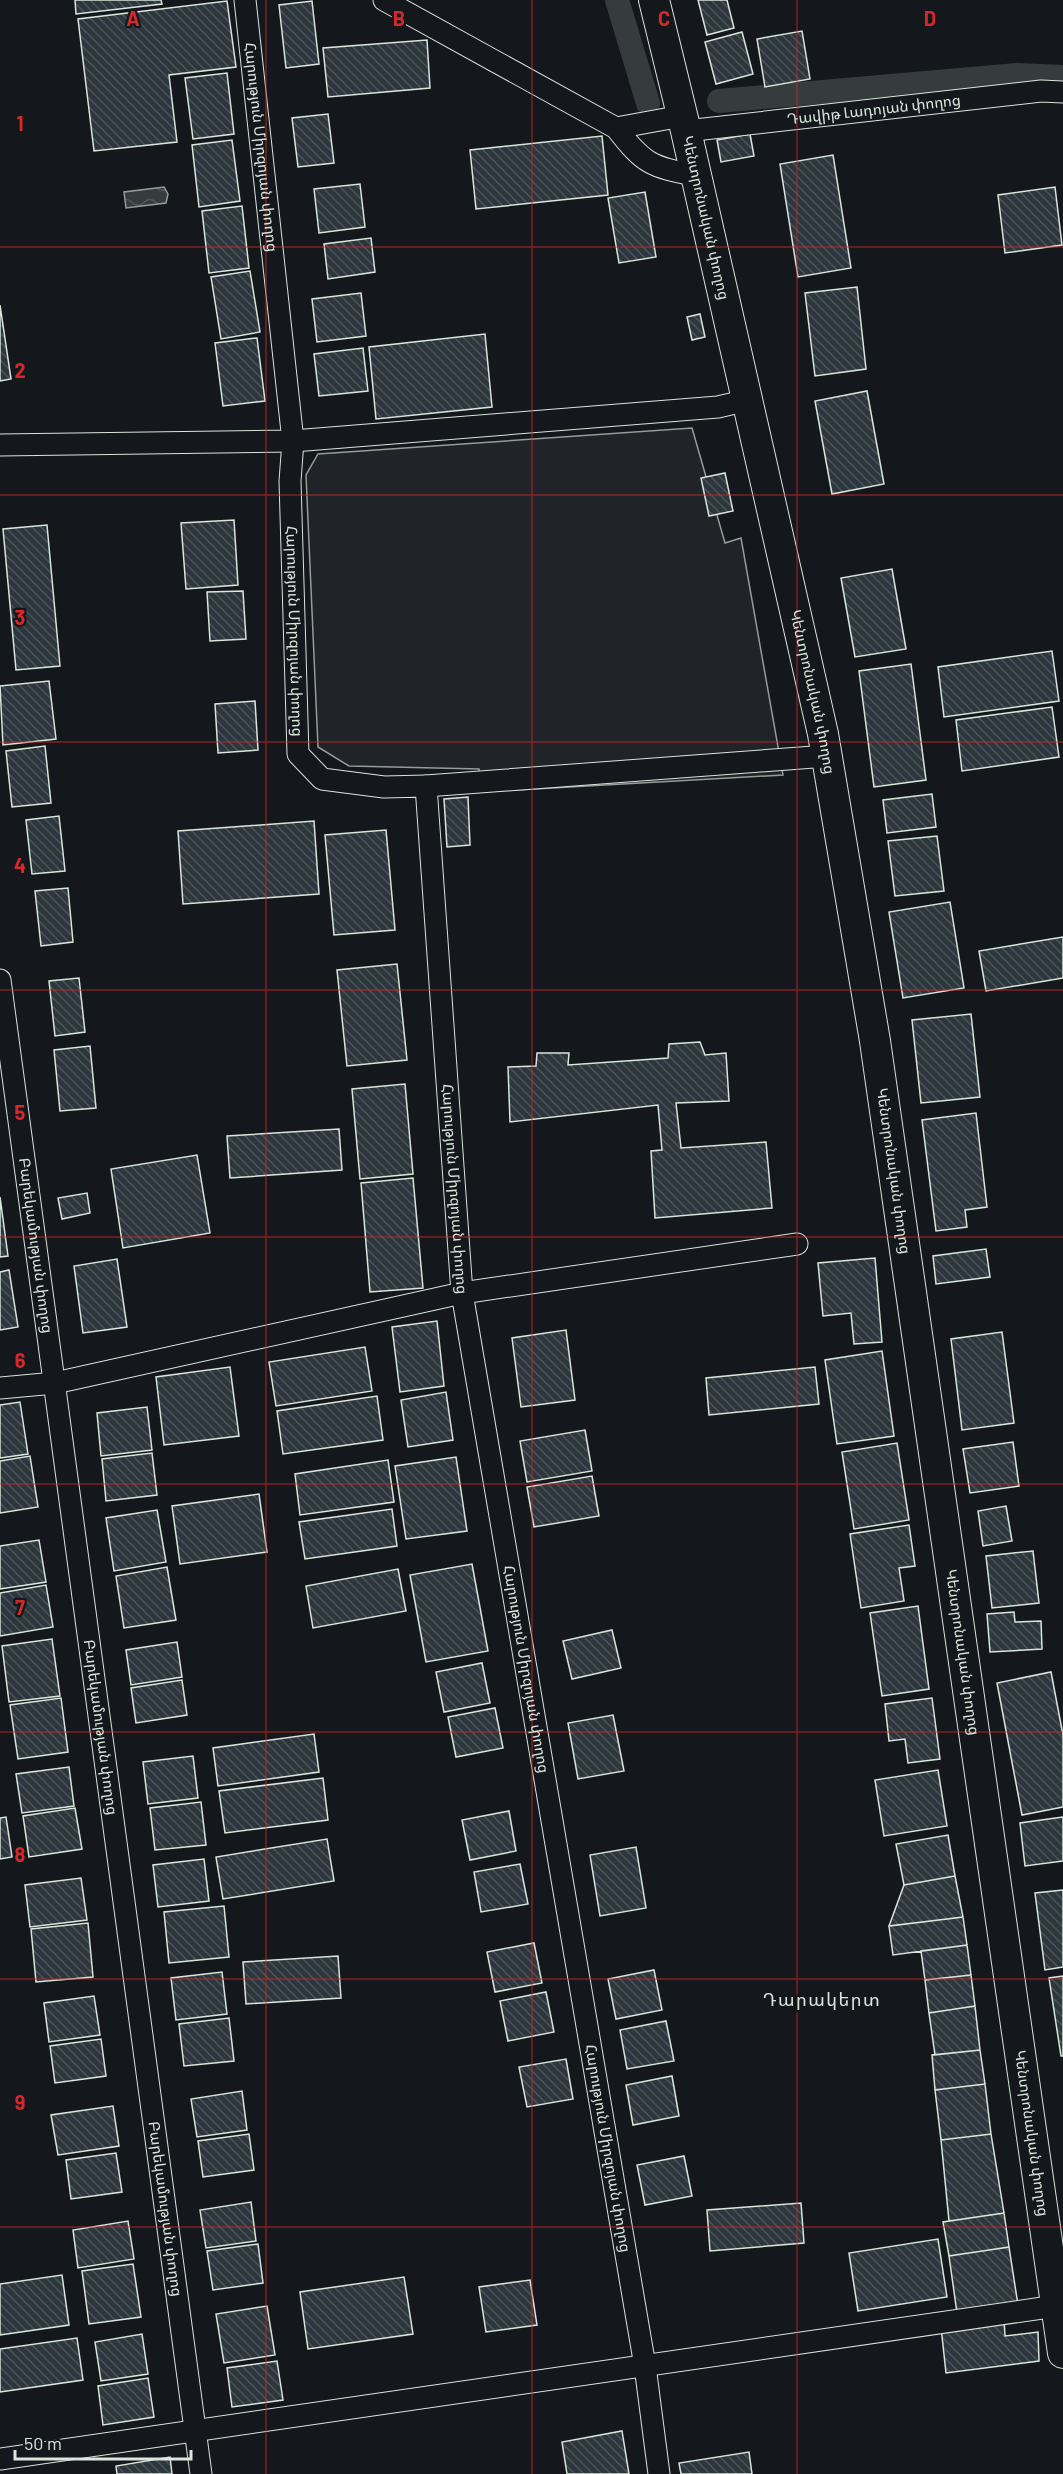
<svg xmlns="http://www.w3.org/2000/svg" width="1063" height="2474" font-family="Barlow,'Noto Sans Armenian',sans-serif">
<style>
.green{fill:#202428;stroke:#939e99;stroke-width:1.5}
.water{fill:url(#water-waves);stroke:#939e99;stroke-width:1.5}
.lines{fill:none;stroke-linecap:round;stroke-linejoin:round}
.canal{stroke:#363b3e;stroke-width:24}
.building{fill:url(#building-back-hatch);stroke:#d8e6dc;stroke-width:1.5}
.minor-casing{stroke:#d8e6dc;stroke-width:23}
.secondary-casing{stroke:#d8e6dc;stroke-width:32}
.minor{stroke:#14181c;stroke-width:21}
.secondary{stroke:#14181c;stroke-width:30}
.grid{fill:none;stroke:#d62828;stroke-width:1.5;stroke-opacity:0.55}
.labels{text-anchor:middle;stroke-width:4.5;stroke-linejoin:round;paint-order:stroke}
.street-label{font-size:15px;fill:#d8e6dc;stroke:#14181c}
.quarter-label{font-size:18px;letter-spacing:1.5px;fill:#d8e6dc;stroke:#14181c}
.grid-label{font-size:20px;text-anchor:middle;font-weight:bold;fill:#d62828;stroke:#14181c;stroke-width:4.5;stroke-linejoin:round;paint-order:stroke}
</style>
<defs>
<pattern id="water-waves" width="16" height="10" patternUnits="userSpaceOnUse" patternTransform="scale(1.5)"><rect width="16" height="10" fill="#363b3e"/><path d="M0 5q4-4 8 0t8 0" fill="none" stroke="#525759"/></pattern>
<pattern id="building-back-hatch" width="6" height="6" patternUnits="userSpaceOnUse" patternTransform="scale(1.5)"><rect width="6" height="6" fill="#2c363c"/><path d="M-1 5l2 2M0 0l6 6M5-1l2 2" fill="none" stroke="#4a5358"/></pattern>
</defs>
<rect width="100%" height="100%" fill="#14181c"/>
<path class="green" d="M692,428l33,115 16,-5 42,237 -303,17 -1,-23 -130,-3 -31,-19 -12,-272 12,-21z"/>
<path class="water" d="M164,187l4,7 -2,9 -40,5 -2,-16z"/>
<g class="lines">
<path class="canal" d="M617,0l31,103
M719,101l298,-26 46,2"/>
</g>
<path class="building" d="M75,0h86l1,4 -86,10z
M698,0h29l7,28 -27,7z
M227,1l9,66 -67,8 8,67 -83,9 -16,-132z
M312,1l7,63 -33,4 -7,-63z
M802,31l8,48 -45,8 -8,-48z
M742,32l11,42 -37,10 -11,-42z
M427,40l3,48 -102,9 -5,-49z
M227,73l7,61 -41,5 -8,-61z
M328,114l6,49 -36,4 -6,-49z
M750,134l4,22 -33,6 -4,-22z
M602,136l6,59 -132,14 -6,-59z
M232,140l8,61 -41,6 -7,-62z
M833,155l18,113 -53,9 -18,-113z
M360,184l5,43 -46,6 -5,-44z
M1055,187l7,58 -57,8 -7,-58z
M645,192l11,65 -37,6 -11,-65z
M242,206l7,62 -40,5 -7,-62z
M371,238l4,34 -47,7 -4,-35z
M250,271l10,61 -39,7 -10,-62z
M857,287l9,82 -51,7 -10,-83z
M361,293l5,43 -49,6 -5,-43z
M0,305l11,74 -11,2z
M700,314l5,23 -13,3 -5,-23z
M485,334l7,73 -116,12 -7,-72z
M257,338l8,63 -42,5 -8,-63z
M363,348l5,43 -49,5 -5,-42z
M867,391l17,93 -52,10 -17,-93z
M725,473l8,38 -24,5 -8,-38z
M234,520l4,65 -52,4 -5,-66z
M47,525l13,141 -44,4 -13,-141z
M892,569l14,80 -51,8 -14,-79z
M243,591l3,48 -36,2 -3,-49z
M1052,651l7,50 -115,16 -6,-50z
M911,664l15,116 -52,7 -15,-116z
M49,681l7,58 -53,6 -3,-59z
M255,701l3,49 -40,3 -3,-49z
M1052,707l7,50 -97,14 -6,-51z
M45,746l6,57 -39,4 -6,-56z
M932,794l4,33 -49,6 -4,-33z
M468,797l2,48 -23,2 -3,-48z
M59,816l6,55 -33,3 -6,-54z
M314,821l5,73 -136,10 -5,-73z
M386,830l9,100 -61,5 -9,-100z
M937,836l7,55 -49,5 -7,-55z
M68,888l5,54 -32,4 -6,-55z
M950,902l14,86 -61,10 -14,-86z
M1063,937v41l-77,13 -7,-40z
M397,964l10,96 -60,6 -10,-96z
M79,978l6,54 -30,4 -6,-55z
M971,1014l9,83 -59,6 -9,-83z
M700,1042l5,13 21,-2 3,48 -53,2 5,45 85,-6 6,66 -117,10 -4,-67 11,-1 -4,-45 -148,17 -2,-55 28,-1 1,-13h32l-1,12 100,-7 1,-14z
M90,1046l6,62 -36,3 -6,-61z
M405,1084l8,90 -53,5 -8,-90z
M976,1113l11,94 -22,3 2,17 -31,4 -14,-111z
M339,1129l3,41 -112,8 -3,-42z
M197,1155l13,78 -87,15 -12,-79z
M413,1178l10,110 -53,4 -9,-109z
M87,1193l3,20 -28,6 -4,-21z
M0,1197l8,59 -8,1z
M986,1249l4,28 -54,7 -3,-28z
M875,1258l7,84 -28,2 -3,-31 -28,3 -5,-53z
M117,1259l10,68 -44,6 -9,-67z
M9,1270l9,57 -18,3v-58z
M437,1321l7,65 -44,6 -8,-65z
M566,1330l9,70 -54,7 -9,-69z
M1002,1332l12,91 -52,7 -11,-91z
M365,1347l7,44 -96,15 -7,-44z
M882,1351l12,85 -57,8 -12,-84z
M230,1367l9,69 -75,9 -8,-68z
M815,1367l4,37 -110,11 -3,-37z
M446,1392l7,48 -45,7 -7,-47z
M377,1396l6,44 -100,14 -6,-43z
M20,1402l8,52 -28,4v-53z
M147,1407l5,43 -51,6 -4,-43z
M585,1430l7,41 -65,11 -7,-41z
M1013,1442l6,44 -49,7 -7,-44z
M897,1443l12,77 -55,9 -12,-77z
M152,1453l5,42 -51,6 -4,-42z
M30,1456l8,51 -38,6v-52z
M456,1457l11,74 -61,8 -11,-73z
M388,1460l6,42 -94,13 -5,-41z
M592,1476l7,40 -65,11 -7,-40z
M259,1494l8,58 -87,12 -8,-58z
M1006,1506l6,35 -29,5 -5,-35z
M392,1509l5,37 -92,13 -6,-37z
M157,1510l9,52 -52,9 -8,-53z
M909,1525l6,41 -16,2 5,33 -43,7 -11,-74z
M39,1540l7,42 -46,7v-43z
M1033,1551l6,52 -47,5 -6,-52z
M472,1564l16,87 -62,11 -16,-87z
M167,1567l9,53 -52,8 -8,-52z
M398,1569l8,42 -93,17 -7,-42z
M46,1585l7,42 -53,9v-43z
M918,1606l11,83 -47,7 -12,-83z
M1014,1612l1,10 26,-1 1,28 -52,3 -3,-38z
M612,1630l9,38 -49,11 -9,-38z
M52,1639l8,57 -51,6 -7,-56z
M177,1642l5,35 -51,8 -5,-35z
M482,1663l8,40 -46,9 -8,-40z
M1051,1672l12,63v72l-41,8 -25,-132z
M182,1680l5,35 -51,8 -5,-35z
M61,1698l7,54 -50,7 -8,-54z
M932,1698l8,61 -32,4 -3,-24 -16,2 -4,-37z
M495,1708l8,40 -47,9 -8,-40z
M613,1715l11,56 -46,8 -10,-56z
M314,1734l5,38 -101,14 -5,-38z
M193,1756l5,42 -50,6 -5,-42z
M69,1767l5,39 -52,7 -6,-39z
M938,1770l9,56 -63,10 -9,-56z
M323,1778l5,42 -103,13 -6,-42z
M201,1802l5,43 -51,5 -5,-42z
M75,1808l7,41 -53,8 -6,-41z
M509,1811l7,40 -46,9 -8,-40z
M6,1817l6,40 -12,2v-41z
M1063,1817v44l-38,5 -5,-43z
M948,1835l7,41 -51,9 -8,-41z
M327,1839l7,42 -111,18 -7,-42z
M636,1847l10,61 -46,8 -10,-61z
M204,1859l5,42 -51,6 -5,-42z
M520,1864l8,40 -47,8 -7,-40z
M955,1876l8,41 -74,9 15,-41z
M81,1878l6,42 -57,7 -5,-42z
M1063,1890v77l-18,3 -10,-77z
M224,1906l5,51 -60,6 -5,-51z
M963,1917l4,28 -74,10 -4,-29z
M88,1923l5,54 -57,5 -5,-53z
M534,1943l8,40 -47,9 -8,-40z
M967,1945l4,30 -46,5 -4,-29z
M338,1956l3,42 -95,6 -3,-42z
M654,1970l8,40 -46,9 -8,-40z
M222,1972l5,42 -51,6 -5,-42z
M971,1975l4,31 -46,7 -4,-33z
M1063,1976v80h-2l-12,-78z
M546,1992l8,40 -46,9 -8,-40z
M94,1996l6,39 -51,7 -5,-39z
M975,2006l5,44 -45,5 -6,-42z
M229,2018l5,43 -50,5 -5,-42z
M666,2021l8,40 -47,8 -7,-39z
M101,2039l5,37 -51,7 -5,-37z
M980,2050l5,34 -50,6 -3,-35z
M566,2059l7,40 -46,8 -8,-40z
M672,2076l7,40 -46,9 -7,-40z
M985,2084l6,50 -50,6 -6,-50z
M242,2091l5,39 -50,7 -6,-38z
M113,2106l6,40 -61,9 -7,-40z
M249,2134l5,36 -51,7 -5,-36z
M991,2134l13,79 -55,8 -8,-81z
M116,2153l6,39 -51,7 -5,-39z
M684,2156l8,40 -47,9 -8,-40z
M251,2202l5,39 -50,7 -6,-38z
M801,2203l3,40 -94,8 -3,-41z
M1004,2213l5,34 -60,9 -6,-34z
M128,2221l6,38 -56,9 -5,-38z
M938,2239l9,58 -89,14 -9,-58z
M258,2244l5,39 -50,7 -6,-39z
M1009,2247l9,58 -61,8 -8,-57z
M133,2264l8,53 -52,7 -7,-53z
M62,2275l7,50 -69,10v-51z
M404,2277l9,57 -105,15 -8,-57z
M530,2280l7,45 -51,7 -7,-45z
M267,2306l8,49 -51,8 -8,-49z
M1004,2319l1,17 33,-4 1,29 -93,12 -5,-46z
M142,2334l6,40 -47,7 -6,-39z
M77,2338l6,42 -83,12v-43z
M277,2361l6,39 -51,7 -5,-39z
M148,2378l6,39 -51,8 -5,-39z
M622,2431l7,43h-62l-5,-32z
M749,2452l3,22h-71l-2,-11z
M170,2457l2,17h-55l-1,-8z"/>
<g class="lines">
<g class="minor-casing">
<g id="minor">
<path id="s1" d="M245,0l48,441 -3,40 8,273 24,25 62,8 42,-1 36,507 183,1073 14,108"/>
<path d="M384,0l232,128c28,36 35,39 79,47"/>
<path d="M616,128l66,-12"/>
<path id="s2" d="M686,131l355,-40 22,1"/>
<path d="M0,445l293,-4 425,-34 30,-7"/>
<path d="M426,786l401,-30"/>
<path id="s3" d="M0,980l201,1494"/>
<path d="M0,1388l55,-5 407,-90 335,-49"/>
<path d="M0,2459l1056,-153"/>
</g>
</g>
<g class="secondary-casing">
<g id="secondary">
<path id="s4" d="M654,0l32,131 137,603 52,307 188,1312"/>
</g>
</g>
<use href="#minor" class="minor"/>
<use href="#secondary" class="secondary"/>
</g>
<path class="grid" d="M266,0v2474M532,0v2474M797,0v2474M0,247h1063M0,495h1063M0,742h1063M0,990h1063M0,1237h1063M0,1484h1063M0,1732h1063M0,1979h1063M0,2227h1063"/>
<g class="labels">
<g class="street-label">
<text dy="5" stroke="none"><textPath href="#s2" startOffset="189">Դավիթ Լադոյան փողոց</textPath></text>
<text dy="5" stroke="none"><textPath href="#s1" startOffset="148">Հարություն Միրզոյան փողոց</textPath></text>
<text dy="5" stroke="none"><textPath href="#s4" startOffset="224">Կենտրոնական փողոց</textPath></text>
<text dy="5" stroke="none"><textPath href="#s1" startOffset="634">Հարություն Միրզոյան փողոց</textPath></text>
<text dy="5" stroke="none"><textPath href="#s4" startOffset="710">Կենտրոնական փողոց</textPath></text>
<text dy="5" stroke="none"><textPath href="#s4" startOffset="1196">Կենտրոնական փողոց</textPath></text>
<text dy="5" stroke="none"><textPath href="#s1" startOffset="1300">Հարություն Միրզոյան փողոց</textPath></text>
<text dy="5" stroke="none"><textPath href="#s3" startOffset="268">Բարեկամության փողոց</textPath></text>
<text dy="5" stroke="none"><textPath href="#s4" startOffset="1682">Կենտրոնական փողոց</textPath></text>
<text dy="5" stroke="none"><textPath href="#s1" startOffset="1786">Հարություն Միրզոյան փողոց</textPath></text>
<text dy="5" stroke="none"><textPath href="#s3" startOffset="754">Բարեկամության փողոց</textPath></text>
<text dy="5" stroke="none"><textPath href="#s4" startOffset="2168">Կենտրոնական փողոց</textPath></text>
<text dy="5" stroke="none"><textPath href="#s1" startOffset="2272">Հարություն Միրզոյան փողոց</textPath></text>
<text dy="5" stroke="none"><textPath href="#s3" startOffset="1240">Բարեկամության փողոց</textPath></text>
</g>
<g class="quarter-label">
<text x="822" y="2006">Դարակերտ</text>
</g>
</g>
<g class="grid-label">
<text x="133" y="26">A</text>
<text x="399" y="26">B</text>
<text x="664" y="26">C</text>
<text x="930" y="26">D</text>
<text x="20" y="131">1</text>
<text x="20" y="378">2</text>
<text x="20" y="625">3</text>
<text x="20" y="873">4</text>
<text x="20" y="1120">5</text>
<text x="20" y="1368">6</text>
<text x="20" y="1615">7</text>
<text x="20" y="1862">8</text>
<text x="20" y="2110">9</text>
</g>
<path d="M15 2450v9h176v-9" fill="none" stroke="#d8e6dc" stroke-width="3"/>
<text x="24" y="2450" font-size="18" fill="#d8e6dc" stroke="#14181c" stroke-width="4.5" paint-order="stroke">50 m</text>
</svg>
